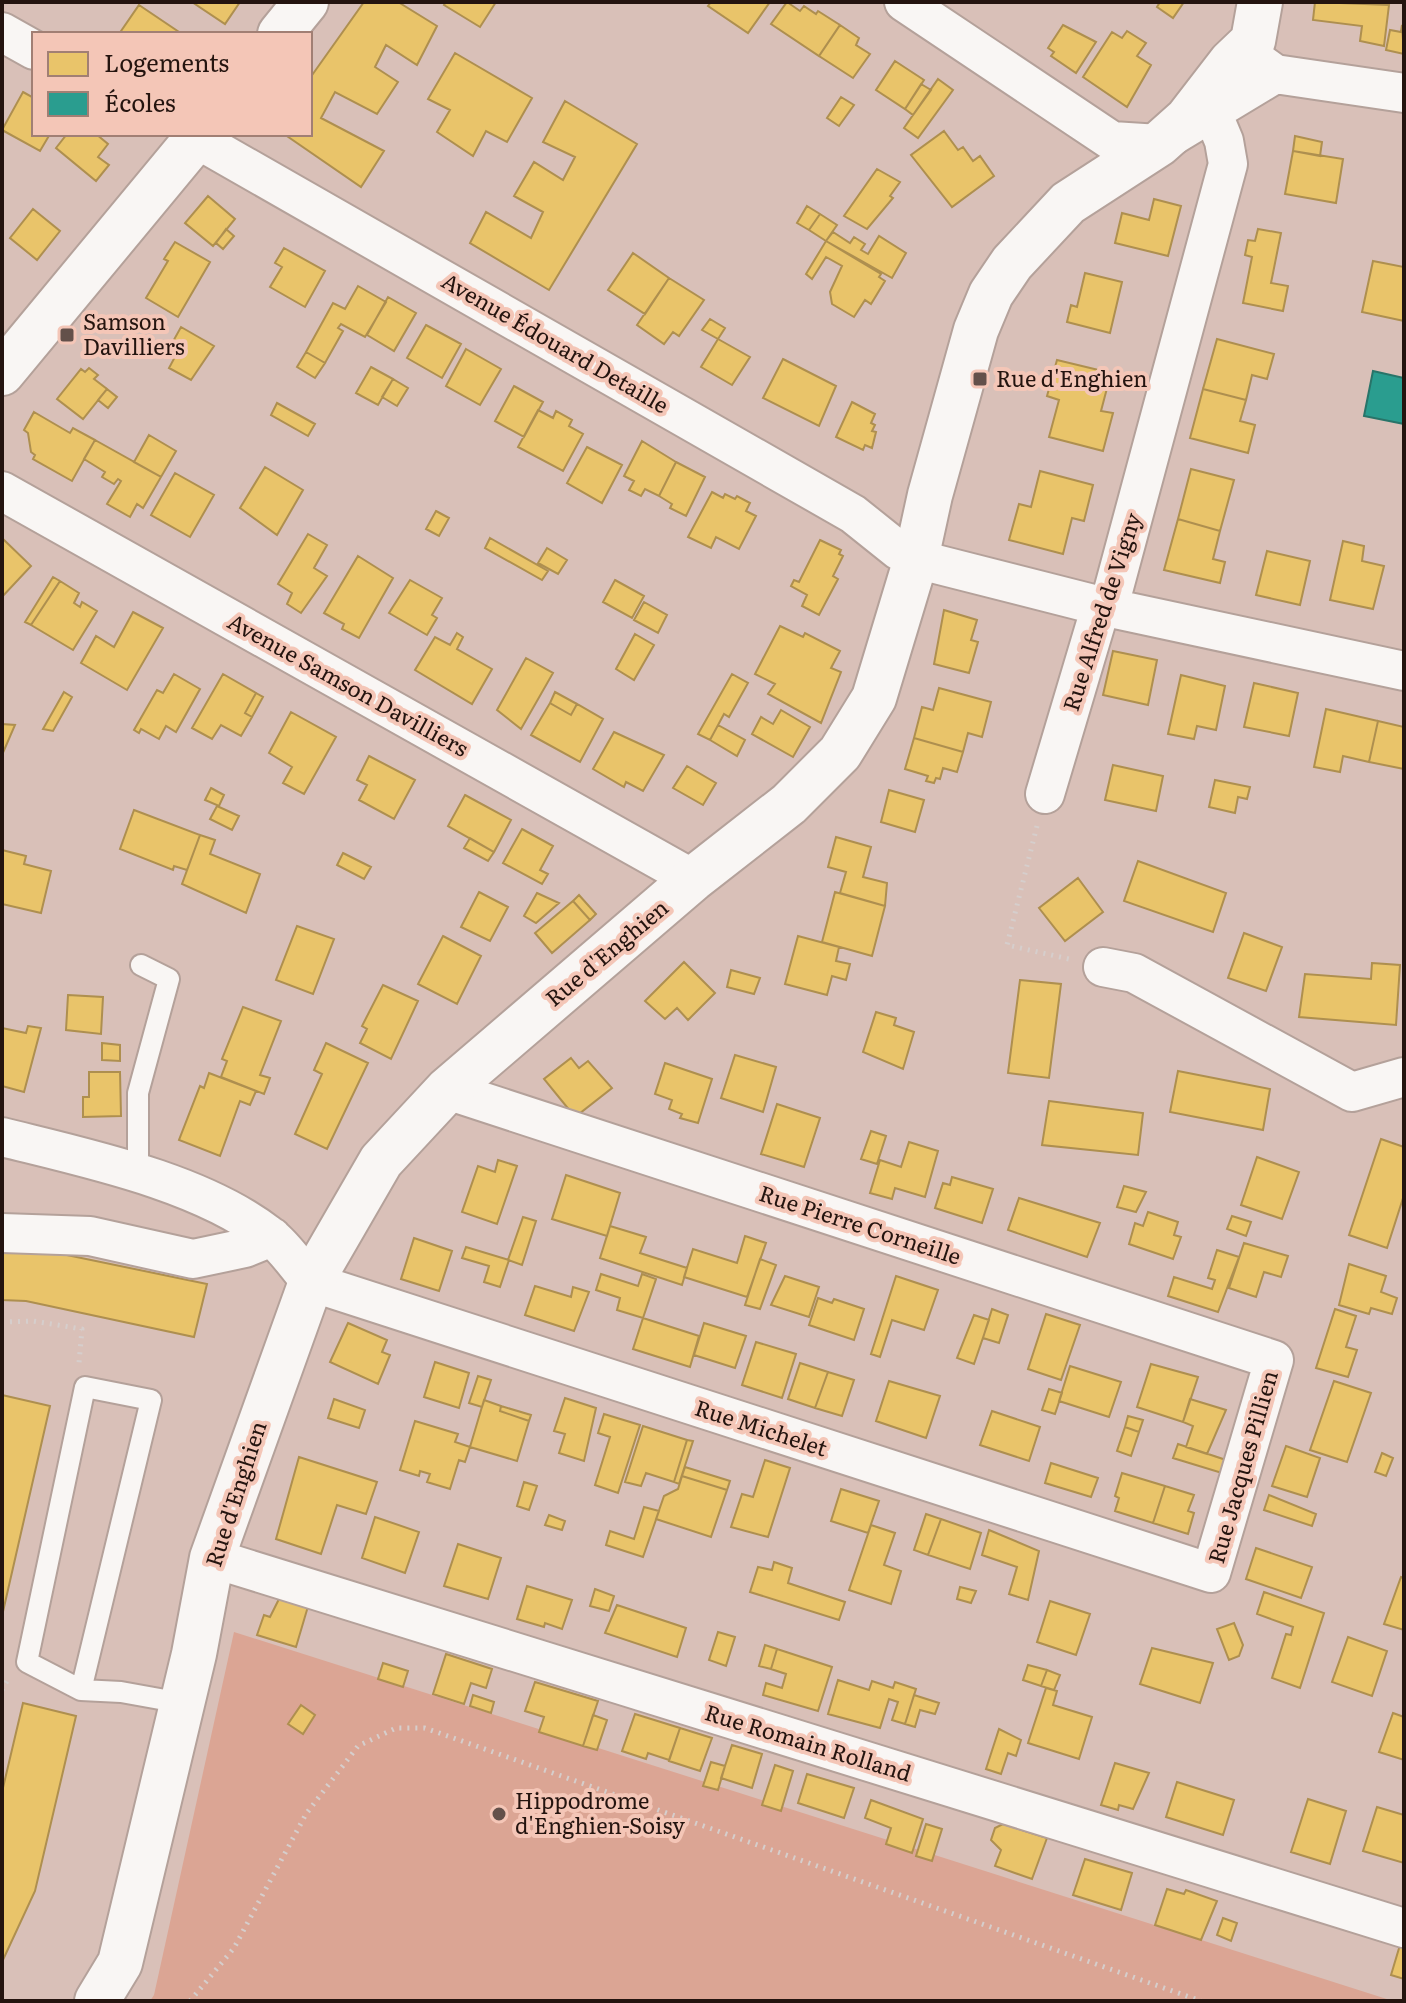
<svg xmlns="http://www.w3.org/2000/svg" width="1406" height="2003" font-family="Literata,serif">
<style>
.green{fill:#dba594}
.homes{fill:#e9c46a;stroke:#ae8f4f;stroke-width:2}
.schools{fill:#2a9d8f;stroke:#287469;stroke-width:2}
.lines{fill:none;stroke-linecap:round;stroke-linejoin:round}
.service-casing{stroke:#b4a19a;stroke-width:24}
.minor-casing{stroke:#b4a19a;stroke-width:42}
.tertiary-casing{stroke:#b4a19a;stroke-width:48}
.path{stroke:#d6cecc;stroke-width:5;stroke-dasharray:2 6;stroke-linecap:butt}
.service{stroke:#f9f6f4;stroke-width:20}
.minor{stroke:#f9f6f4;stroke-width:38}
.tertiary{stroke:#f9f6f4;stroke-width:44}
.poi-dot{fill:#63504a;stroke:#f4c6b7;stroke-width:3}
.labels{text-anchor:middle;stroke-width:8;stroke-linejoin:round;paint-order:stroke}
.poi-label{font-size:22px;fill:#24140f;stroke:#f4c6b7;text-anchor:start}
.street-label{font-size:22px;fill:#24140f;stroke:#f4c6b7}
</style>
<rect width="100%" height="100%" fill="#d9c0b8"/>
<path class="green" d="M234,1632l1159,369h-1243l4,-6z"/>
<path class="homes" d="M192,2h48l-15,22z
M364,2h34l39,24 -20,39 -31,-20 -11,22 23,15 -21,32 -42,-22 -14,26 63,33 -23,36 -77,-53h26v-56z
M446,2h50l-16,25 -36,-22z
M711,2h59l-22,31 -40,-27z
M787,2l13,9 4,-5 12,8 2,-3 22,14 -21,31 -48,-32z
M1160,2h24l-11,16 -16,-11z
M1315,2l74,3 -5,41 -24,-5 2,-15 -49,-6z
M139,5l43,29h-63z
M840,25l19,13 -3,7 14,9 -17,24 -34,-22z
M1063,25l33,17 -20,31 -25,-17 3,-4 -6,-4z
M1402,25l2,29 -18,-4 4,-20 11,2z
M1127,31l19,12 -9,13 14,9 -24,42 -44,-30 29,-45 10,6z
M455,53l77,45 -25,44 -21,-11 -13,25 -36,-24 13,-22 -22,-11z
M895,61l29,19 -19,29 -29,-19z
M938,79l15,11 -35,48 -14,-10z
M921,84l10,6 -18,25 -8,-6z
M23,92l11,6v36h16l-10,17 -38,-21z
M841,97l13,8 -15,21 -12,-8z
M565,101l72,43 -88,146 -79,-47 16,-31 45,26 12,-26 -29,-16 20,-34 29,18 12,-23 -32,-15z
M944,131l14,19 5,-3 10,14 7,-5 14,20 -42,31 -41,-52z
M67,134h29l12,10 -10,13 11,8 -13,16 -40,-33z
M1295,136l27,6 -2,14 -27,-5z
M1293,151l50,8 -7,44 -51,-9z
M877,169l23,13 -10,14 3,2 -26,31 -23,-13z
M208,196l27,23 -22,27 -28,-23z
M1154,199l27,7 -13,50 -53,-13 7,-30 27,7z
M807,206l13,8 -11,16 -12,-7z
M33,209l27,22 -23,29 -27,-22z
M820,214l17,11 -11,16 -17,-11z
M226,229l8,7 -11,13 -7,-6z
M1258,229l23,4 -10,50 17,3 -5,25 -40,-8 9,-46 -7,-2 3,-15 7,1z
M833,232l17,11 4,-6 11,7 -4,6 7,4 11,-18 27,17 -14,25 -66,-37z
M826,241l55,33 -2,3 6,4 -14,23 -6,-4 -11,17 -22,-13 -2,-12 12,-26 -16,-9 -14,22 -6,-5z
M175,242l35,20 -32,55 -32,-19 22,-37 -4,-2z
M284,248l41,23 -20,36 -35,-20 12,-20 -7,-4z
M633,253l36,25 -24,36 -37,-24z
M1373,261l31,6v54l-42,-9z
M1085,273l37,9 -12,51 -43,-11 4,-17 6,2z
M669,278l35,22 -25,36 -6,-4 -9,12 -27,-19z
M358,286l28,16 -21,35 -24,-13 -3,4 5,3 -18,32 -19,-11 27,-49 12,6z
M388,297l28,16 -22,38 -27,-16z
M710,319l15,9 -7,11 -16,-9z
M426,325l35,19 -19,34 -35,-20z
M181,327l33,19 -23,34 -22,-12 7,-13 1,-7 -6,-3z
M718,339l32,18 -18,28 -31,-18z
M1217,339l57,15 -7,25 -15,-4 -6,25 -43,-11z
M466,349l35,20 -21,36 -34,-19z
M306,352l19,11 -10,15 -18,-11z
M783,359l53,27 -17,40 -56,-28z
M1057,360l54,13 -10,38 12,2 -10,38 -54,-14 10,-37 -12,-4z
M371,367l22,12 -15,26 -22,-12z
M89,368l9,7 -4,4 13,10 -24,30 -26,-20 24,-30 4,3z
M393,379l15,9 -11,18 -15,-9z
M514,386l29,16 -19,35 -29,-16z
M107,389l10,8 -9,11 -10,-8z
M1203,389l43,11 -6,21 15,4 -7,28 -58,-15z
M852,402l23,12 -4,9 4,2 -3,6 4,1 -4,16 -7,-3 -2,5 -27,-13z
M277,403l38,21 -7,12 -37,-21z
M538,410l15,8 3,-7 16,9 -3,6 14,8 -20,37 -45,-24z
M34,412l36,21 3,-5 22,12 -23,41 -39,-22 2,-4 -4,-3 -3,-19 -4,-3z
M149,435l27,16 -15,26 -27,-15z
M95,440l66,37 -18,31 -6,-4 -7,13 -23,-13 14,-23 -3,-2 -4,5 -12,-7 3,-5 -21,-13z
M642,441l34,21 -17,34 -14,-7 -4,7 -12,-6 5,-9 -10,-5z
M587,447l35,18 -20,38 -35,-20z
M676,462l29,15 -19,39 -16,-8 2,-4 -13,-8z
M265,467l38,23 -26,45 -37,-27z
M1191,469l43,11 -14,51 -42,-12z
M1040,471l53,14 -9,36 -12,-3 -9,36 -54,-14 10,-36 12,3z
M175,473l39,22 -24,42 -39,-22z
M712,492l11,6 2,-4 10,5 2,-3 13,7 -4,8 10,5 -17,33 -23,-12 -5,11 -23,-11z
M436,511l13,7 -10,18 -13,-7z
M1178,519l42,12 -7,28 12,3 -5,21 -56,-13z
M308,534l19,11 -13,23 13,8 -26,37 -14,-9 5,-11 -14,-9z
M2,538l29,28 -29,31z
M490,538l58,33 -6,9 -57,-32z
M820,540l21,10 -2,4 4,2 -10,20 5,3 -19,36 -17,-9 5,-11 -16,-9 3,-6 5,2z
M1343,541l21,5 -2,15 22,5 -11,43 -43,-9z
M547,548l20,12 -9,14 -20,-11z
M1267,551l43,10 -10,44 -44,-10z
M358,556l35,22 -34,60 -17,-9 2,-5 -20,-11z
M53,577l7,4 -29,44 -6,-3z
M410,580l32,18 -10,17 5,3 -10,17 -38,-22z
M615,580l29,16 -12,22 -29,-16z
M60,581l19,12 -5,10 6,4 2,-5 15,9 -24,39 -42,-25z
M644,602l23,13 -9,18 -24,-13z
M944,610l33,10 -6,20 7,2 -9,31 -35,-9z
M133,612l30,16 -36,62 -46,-27 15,-27 18,11z
M780,626l23,11 2,-4 35,18 -9,17 10,4 -20,51 -53,-29 7,-10 -20,-10z
M457,633l6,4 -6,12 35,20 -20,35 -57,-34 20,-33 15,8z
M635,634l19,11 -20,35 -18,-11z
M1113,651l44,9 -9,45 -45,-10z
M526,658l27,15 -32,56 -24,-19z
M174,674l26,15 -24,43 -10,-6 -7,13 -18,-10 -2,4 -5,-3 23,-40 6,3z
M223,674l33,19 -11,20 7,4 -11,19 -20,-11 -9,14 -20,-11z
M732,674l16,9 -19,34 -5,-3 -14,26 -12,-6z
M1181,675l44,11 -9,44 -19,-4 -3,13 -26,-5z
M1254,683l44,10 -9,43 -45,-9z
M939,688l52,14 -9,35 -14,-4 -5,19 -49,-14 8,-31 11,3z
M64,692l8,5 -19,34 -10,-2z
M555,692l22,12 -6,11 -21,-12z
M256,693l7,4 -11,20 -7,-4z
M550,703l21,12 6,-11 26,15 -23,43 -49,-27z
M1326,709l52,12 -9,41 -26,-6 -3,16 -26,-5z
M781,710l29,17 -17,30 -41,-23 9,-17 12,7z
M291,712l45,25 -32,57 -21,-11 9,-16 -23,-14z
M1378,721l26,6v42l-35,-7z
M2,724l13,1 -13,30z
M718,725l27,15 -8,16 -27,-16z
M614,732l50,23 -21,36 -17,-9 -2,5 -31,-18z
M914,738l49,14 -6,20 -14,-4 -3,11 -4,-1 -2,5 -8,-2 2,-5 -23,-7z
M369,756l46,24 -21,39 -35,-19 8,-15 -10,-5z
M1113,765l50,11 -7,35 -51,-11z
M687,766l29,17 -13,22 -30,-17z
M1215,780l35,7 -3,12 -9,-2 -3,16 -26,-6z
M211,788l13,7 -5,11 -14,-6z
M889,790l35,10 -9,32 -34,-10z
M465,795l46,25 -17,32 -46,-26z
M217,806l22,10 -7,14 -22,-11z
M134,810l66,25 -13,35 -13,-4 -1,4 -53,-21z
M522,829l31,17 -13,24 8,4 -6,10 -39,-21z
M200,835l15,5 -5,14 50,20 -14,39 -64,-29z
M836,837l35,10 -8,30 24,6 -2,23 -45,-13 6,-21 -18,-5z
M470,838l24,14 -6,9 -24,-13z
M2,850l24,6 -2,8 27,7 -10,42 -39,-9z
M343,853l28,14 -7,12 -27,-14z
M1138,861l88,32 -13,39 -89,-31z
M1078,878l25,34 -38,29 -26,-33z
M479,892l29,15 -18,34 -29,-14z
M835,892l50,14 -13,50 -50,-14z
M537,893l22,10 -23,20 -12,-7z
M579,895l17,19 -6,6 -17,-19z
M573,901l17,19 -38,33 -17,-20z
M297,926l37,13 -21,55 -37,-14z
M1244,933l38,14 -16,44 -38,-13z
M443,936l38,20 -24,48 -39,-20z
M798,936l41,11 -3,14 14,3 -4,16 -14,-4 -5,19 -42,-11z
M684,962l31,31 -27,27 -11,-12 -12,11 -20,-18z
M1372,963l28,2 -4,60 -97,-8 6,-43 66,5z
M731,970l29,8 -6,16 -27,-7z
M1020,980l41,4 -12,94 -41,-5z
M383,985l35,16 -27,58 -31,-16 7,-14 -5,-3z
M68,995l35,2 -2,37 -35,-4z
M243,1007l38,14 -21,54 10,3 -6,16 -43,-17 6,-16 -5,-2z
M876,1012l20,6 -2,7 20,7 -11,37 -40,-17z
M28,1026l13,2 -17,64 -22,-6v-58l24,5z
M102,1043l18,2v16l-18,-1z
M326,1043l42,20 -41,86 -32,-15 27,-60 -8,-4z
M735,1055l41,12 -13,45 -42,-14z
M571,1058l8,10 9,-7 24,27 -37,29 -31,-38z
M665,1063l47,16 -14,44 -18,-5 2,-4 -13,-5 3,-9 -17,-6z
M1178,1071l92,18 -7,41 -93,-18z
M89,1072h31l1,44 -38,1v-20h6z
M209,1073l47,18 -6,14 -10,-4 -20,55 -41,-16 21,-54 4,2z
M1049,1101l94,12 -5,42 -96,-10z
M777,1104l43,14 -16,49 -43,-13z
M871,1131l15,5 -9,28 -16,-5z
M1381,1139l23,8v48l-17,53 -38,-13z
M909,1142l29,9 -13,46 -30,-9 -3,11 -22,-6 10,-33 21,7z
M1257,1157l42,15 -17,47 -41,-14z
M498,1160l19,6 -20,58 -35,-12 16,-46 17,6z
M566,1175l54,18 -13,43 -55,-17z
M952,1177l41,12 -11,34 -47,-15 8,-25 7,2z
M1124,1186l22,6 -10,20 -19,-5z
M1019,1198l81,25 -13,34 -79,-27z
M1148,1212l30,10 -4,13 7,2 -8,22 -44,-15 6,-21 8,3z
M1232,1216l19,6 -5,14 -19,-7z
M523,1217l13,4 -14,44 -14,-5z
M610,1226l36,11 -6,16 47,15 -5,17 -82,-27z
M745,1236l21,7 -19,54 -63,-20 9,-28 44,14z
M414,1238l38,13 -13,40 -38,-12z
M1244,1243l44,13 -7,21 -17,-5 -8,25 -27,-9z
M2,1247l60,7 145,30 -13,53 -168,-36 -24,-1z
M466,1247l43,13 -9,27 -16,-5 5,-16 -27,-8z
M1217,1250l22,7 -21,55 -50,-16 6,-19 38,12 3,-9 -7,-2z
M760,1259l16,6 -16,44 -15,-4z
M1349,1264l37,12 -5,16 16,6 -5,16 -21,-6 -2,6 -30,-9z
M601,1274l37,12 4,-12 14,5 -13,39 -26,-8 3,-12 -24,-8z
M785,1276l34,11 -10,30 -38,-12z
M896,1276l42,14 -14,40 -32,-10 -12,37 -9,-3z
M535,1286l36,11 2,-10 16,5 -15,39 -49,-16z
M818,1298l14,5 2,-4 30,10 -10,31 -45,-15z
M992,1309l16,6 -9,28 -16,-5z
M1335,1309l21,7 -10,31 11,3 -9,27 -32,-9z
M1046,1314l34,11 -19,55 -33,-11z
M974,1315l15,5 -15,44 -17,-6z
M643,1318l56,18 -9,31 -57,-18z
M348,1323l39,17 -5,12 8,3 -12,29 -48,-22z
M704,1323l42,13 -11,32 -41,-13z
M756,1342l40,12 -14,44 -40,-13z
M435,1362l34,11 -10,35 -35,-11z
M800,1363l28,9 -13,36 -27,-9z
M1151,1364l47,13 -15,45 -46,-15z
M1070,1366l51,16 -12,35 -50,-16z
M828,1372l26,8 -12,36 -27,-8z
M478,1376l13,4 -9,27 -13,-4z
M889,1381l51,15 -14,42 -50,-17z
M1334,1381l37,12 -24,69 -37,-12z
M1049,1389l13,4 -7,21 -13,-4z
M2,1395l48,11 -48,210z
M565,1398l31,10 -12,53 -25,-8 6,-19 -11,-3z
M334,1399l31,11 -6,18 -31,-10z
M1190,1399l36,11 -19,44 -21,-7 7,-21 -10,-4z
M484,1400l17,6 -1,5 29,10 -12,40 -47,-14z
M501,1406l30,9 -2,6 -29,-10z
M992,1411l48,16 -11,34 -49,-16z
M604,1414l36,11 -22,68 -23,-8 15,-48 -12,-4z
M1128,1416l15,4 -4,12 -14,-5z
M415,1421l43,13 -3,8 15,5 -5,15 -6,-2 -9,29 -23,-7 3,-8 -10,-3 -1,5 -19,-6z
M643,1426l44,14 -13,42 -28,-9 -5,13 -16,-4z
M1125,1427l14,5 -8,24 -14,-5z
M687,1440l6,1 -14,43 -5,-2z
M1178,1444l48,16 -4,13 -49,-15z
M1286,1446l34,12 -13,39 -35,-11z
M1382,1453l11,5 -7,18 -11,-4z
M299,1457l78,25 -11,32 -29,-9 -16,49 -45,-15z
M765,1460l25,8 -22,69 -37,-10 11,-33 11,3z
M1051,1463l47,15 -7,19 -46,-14z
M685,1467l45,14 -3,9 -45,-14z
M1122,1473l43,13 -12,37 -38,-12 4,-13 -4,-2z
M682,1476l45,14 -16,47 -55,-18 8,-23 14,-7z
M524,1482l13,4 -8,24 -12,-4z
M1165,1486l29,9 -6,16 6,2 -6,21 -35,-11z
M841,1489l38,12 -11,32 -37,-12z
M1269,1495l47,19 -4,12 -48,-16z
M644,1507l15,4 -16,46 -37,-12 4,-14 24,8z
M926,1514l15,5 -13,36 -14,-5z
M549,1515l16,6 -3,9 -17,-5z
M375,1517l44,15 -14,41 -43,-15z
M941,1519l40,14 -11,36 -42,-14z
M871,1525l24,8 -11,32 17,6 -10,33 -42,-14z
M989,1530l50,21 -11,49 -19,-6 8,-27 -35,-12z
M458,1544l43,14 -13,41 -44,-13z
M1256,1548l56,19 -11,31 -55,-19z
M774,1562l18,6 -4,15 57,19 -6,18 -89,-28 8,-25 14,3z
M1401,1577l3,1v52l-20,-6z
M527,1586l45,14 -10,29 -17,-6 -1,4 -27,-8z
M960,1587l16,4 -5,12 -14,-4z
M595,1589l19,7 -5,15 -19,-5z
M1264,1592l60,21 -24,75 -28,-10 14,-44 5,1 2,-8 -36,-13z
M281,1595l28,8 -13,44 -39,-12 7,-20 6,2z
M1050,1601l40,13 -14,41 -39,-13z
M617,1605l69,23 -9,29 -72,-24z
M1234,1623l9,22 -4,11 -10,4 -12,-31z
M718,1632l17,5 -9,29 -17,-6z
M1348,1637l39,14 -15,45 -40,-14z
M765,1645l12,4 -6,20 -12,-3z
M1152,1648l61,15 -13,40 -60,-19z
M777,1649l55,18 -14,44 -55,-16 3,-12 16,5 4,-14 -15,-5z
M446,1654l46,15 -6,19 -15,-5 -7,21 -31,-10z
M383,1663l25,8 -5,16 -25,-8z
M1028,1665l19,5 -6,16 -18,-6z
M1047,1670l13,5 -6,15 -13,-4z
M838,1680l31,10 3,-9 21,7 2,-6 21,7 -11,35 -13,-4 6,-18 -9,-3 -9,29 -52,-14z
M535,1682l63,19 -15,45 -44,-14 5,-15 -19,-6z
M1046,1688l11,3 -4,14 39,12 -13,42 -51,-16z
M473,1695l21,7 -3,11 -21,-7z
M914,1695l25,8 -4,11 -15,-4 -5,17 -10,-3z
M23,1703l53,13 -41,175 -33,71v-170z
M301,1705l14,10 -12,19 -15,-10z
M1393,1713l11,4v43l-25,-8z
M635,1714l45,14 -11,32 -21,-7 -2,6 -24,-8z
M593,1715l14,5 -10,30 -14,-4z
M680,1728l32,10 -12,33 -31,-10z
M999,1729l22,11 -5,16 -8,-3 -7,21 -15,-5z
M732,1745l30,9 -10,34 -31,-10z
M711,1762l14,4 -7,24 -15,-4z
M1115,1763l34,10 -16,36 -14,-4 -1,5 -17,-5z
M775,1765l18,6 -12,40 -19,-6z
M807,1774l47,14 -10,30 -46,-15z
M1177,1782l57,18 -11,35 -57,-18z
M1308,1799l38,12 -16,53 -39,-12z
M871,1800l52,19 -11,34 -26,-9 5,-16 -26,-10z
M1377,1807l27,8v48l-41,-12z
M926,1824l16,5 -10,32 -16,-5z
M1003,1824l44,14 -15,41 -37,-13 6,-16 -10,-10 4,-12z
M1085,1859l47,14 -11,37 -48,-15z
M1167,1889l17,5 2,-4 31,11 -16,39 -46,-15z
M1223,1918l14,5 -6,18 -14,-6z
M1403,1935l1,1v43l-13,-4z"/>
<path class="schools" d="M1373,371l31,7v46l-40,-8z"/>
<g class="lines">
<g class="service-casing">
<path id="service" d="M138,1175v-82l31,-114 -28,-14
M81,1690l-54,-28 58,-275 66,13 -70,290 40,2 61,11"/>
</g>
<g class="minor-casing">
<path id="minor" d="M904,2l208,139 47,3 116,-70
M2,32l32,18
M1257,61l18,13 129,19
M188,134l665,380 45,36 18,9 185,47 303,65
M2,491l691,388
M1045,794l56,-188 11,-11 116,-431 -4,-23 -20,-48
M1103,967l31,6 218,119 52,-15
M2,1137c84,21 200,45 268,99 16,12 28,32 41,46l900,291 63,-213 -827,-270
M2,1233l88,3 103,23 52,-11 27,-11
M212,1558l1192,370"/>
</g>
<g class="tertiary-casing">
<path id="tertiary" d="M280,34l26,-32
M2,373l198,-239
M97,2001l23,-38 74,-309 18,-96 99,-276 70,-121 66,-71 246,-211 96,-75 51,-51 34,-55 42,-139 14,-64 46,-165 15,-36 21,-31 56,-60 91,-59 28,-25 44,-57 22,-21 7,-39"/>
</g>
<path class="path" d="M1037,826l-30,119 62,14
M2,1322l31,-1 49,8 -3,34
M2,1690l7,-13
M190,2001l44,-53 72,-134 52,-68 38,-18h29l776,273"/>
<use href="#service" class="service"/>
<use href="#minor" class="minor"/>
<use href="#tertiary" class="tertiary"/>
</g>
<g class="poi-dot">
<rect x="59" y="327" width="16" height="16" rx="4"/>
<rect x="972" y="371" width="16" height="16" rx="4"/>
<circle cx="499" cy="1814" r="8"/>
</g>
<g class="labels">
<g class="poi-label">
<text x="83" y="330">Samson<tspan x="83" dy="25">Davilliers</tspan></text>
<text x="996" y="387">Rue d'Enghien</text>
<text x="515" y="1809">Hippodrome<tspan x="515" dy="25">d'Enghien-Soisy</tspan></text>
</g>
<g class="street-label">
<text transform="translate(555 343) rotate(30)" y="8">Avenue Édouard Detaille</text>
<text transform="translate(1102 612) rotate(-72)" y="8">Rue Alfred de Vigny</text>
<text transform="translate(348 685) rotate(29)" y="8">Avenue Samson Davilliers</text>
<text transform="translate(607 953) rotate(-40)" y="8">Rue d'Enghien</text>
<text transform="translate(860 1225) rotate(18)" y="8">Rue Pierre Corneille</text>
<text transform="translate(761 1428) rotate(18)" y="8">Rue Michelet</text>
<text transform="translate(1243 1467) rotate(-74)" y="8">Rue Jacques Pillien</text>
<text transform="translate(236 1494) rotate(-72)" y="8">Rue d'Enghien</text>
<text transform="translate(808 1743) rotate(17)" y="8">Rue Romain Rolland</text>
</g>
</g>
<rect width="1406" height="2003" fill="none" stroke="#24140f" stroke-width="8"/>
<rect x="32" y="32" width="280" height="104" fill="#f4c6b7" stroke="#a17f74" stroke-width="2"/>
<rect x="48" y="52" width="40" height="24" fill="#e9c46a" stroke="#a17f74" stroke-width="2"/>
<text x="104" y="72" font-size="24" fill="#24140f">Logements</text>
<rect x="48" y="92" width="40" height="24" fill="#2a9d8f" stroke="#a17f74" stroke-width="2"/>
<text x="104" y="112" font-size="24" fill="#24140f">Écoles</text>
</svg>
